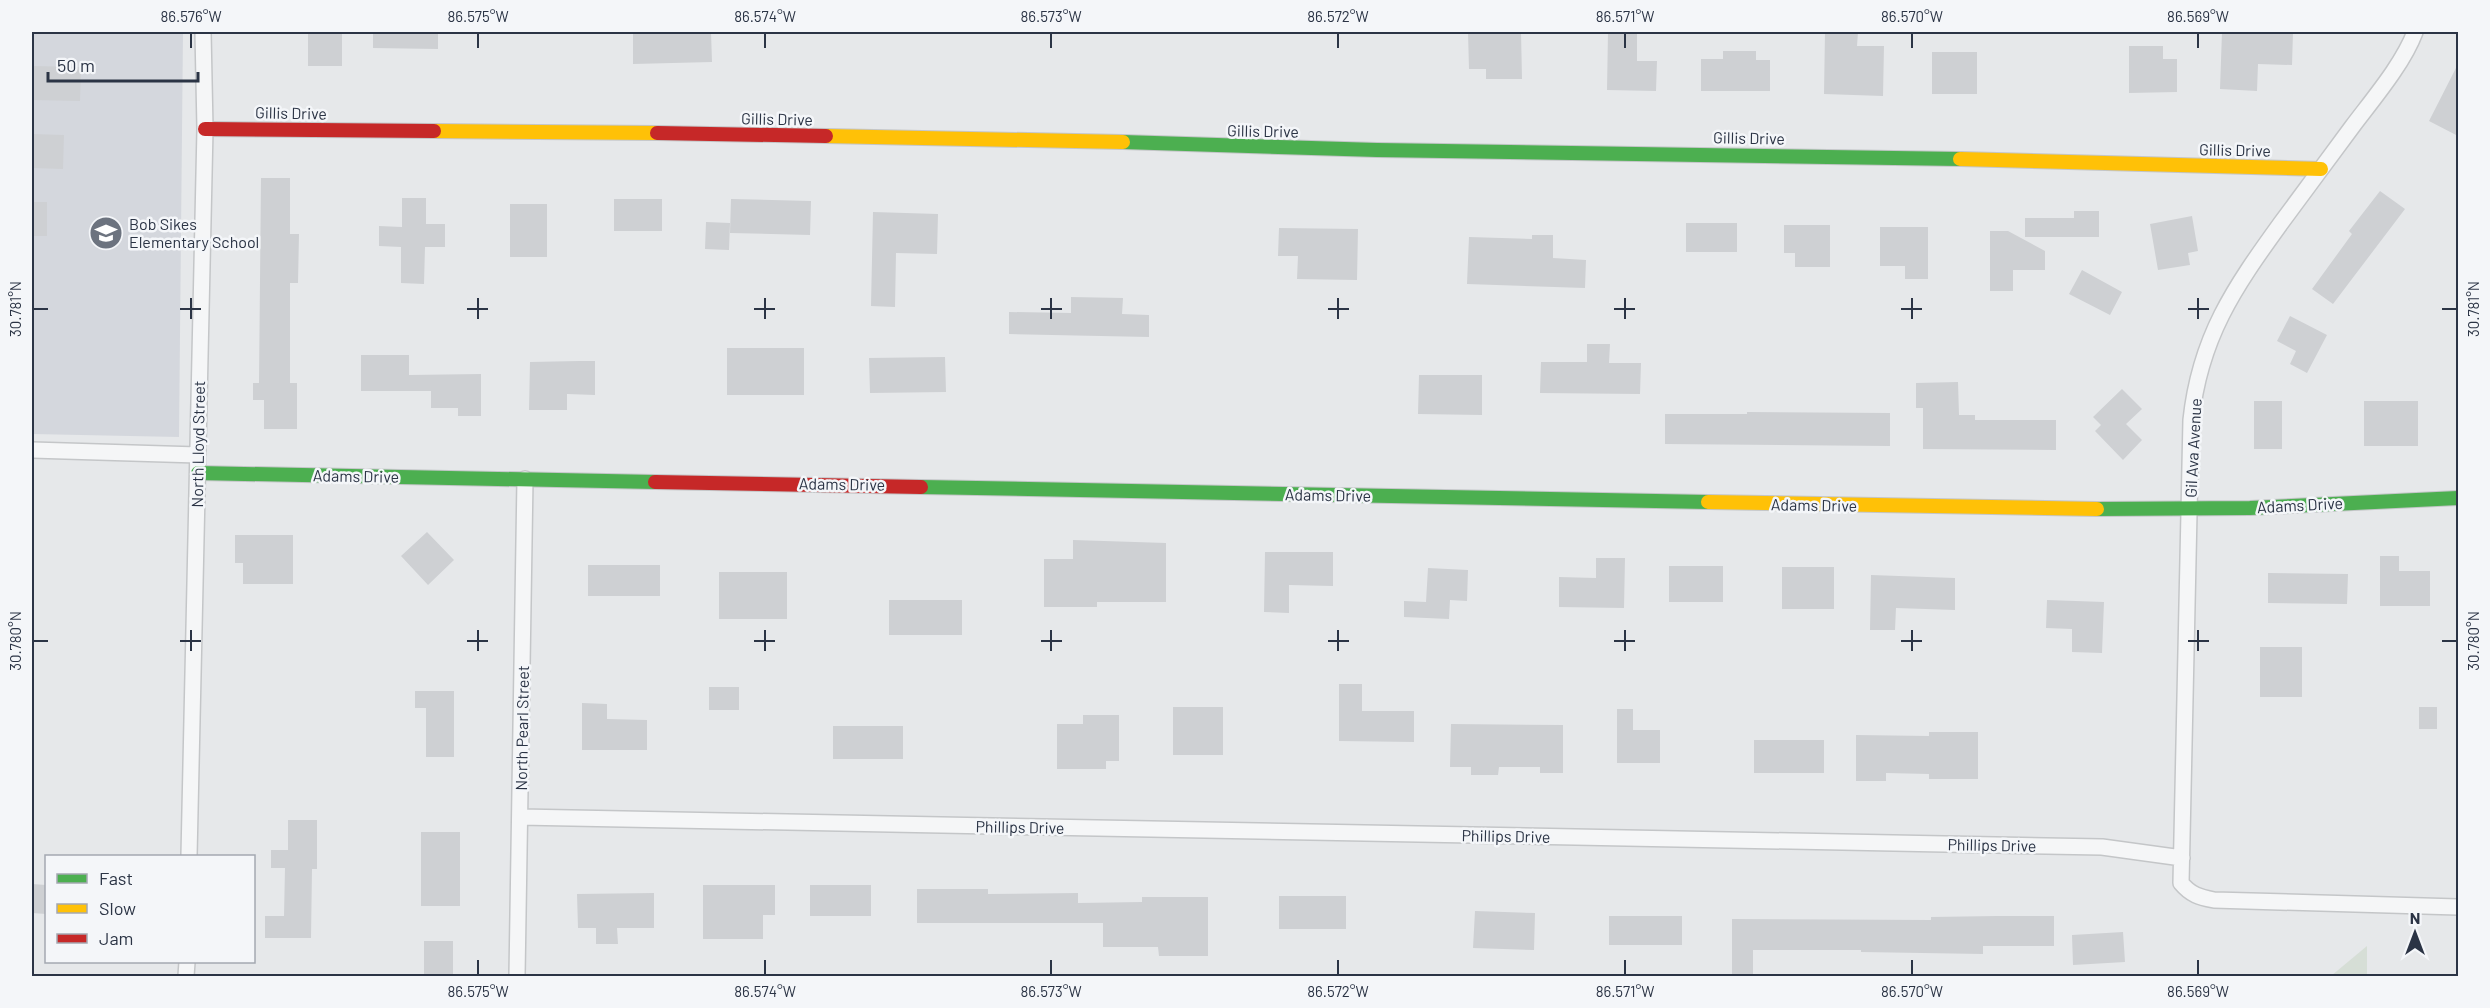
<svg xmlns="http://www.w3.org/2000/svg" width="2490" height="1008" font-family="Barlow,sans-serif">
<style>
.built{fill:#d4d7dd}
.green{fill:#d6ded6}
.building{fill:#ced0d3}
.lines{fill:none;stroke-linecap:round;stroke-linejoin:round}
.street-casing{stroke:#c4c6c8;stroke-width:18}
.fast-casing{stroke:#c4c6c8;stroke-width:16}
.slow-casing{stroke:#c4c6c8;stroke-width:16}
.jam-casing{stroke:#c4c6c8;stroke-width:16}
.street{stroke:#f5f6f7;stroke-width:15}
.fast{stroke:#4caf50;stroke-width:14}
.slow{stroke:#ffc107;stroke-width:14}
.jam{stroke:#c62828;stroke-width:14}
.ticks{fill:none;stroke:#2b3445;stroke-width:2}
.labels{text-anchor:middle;stroke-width:5;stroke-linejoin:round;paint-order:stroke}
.street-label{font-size:16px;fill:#2b3445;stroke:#f4f6f9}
.poi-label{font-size:16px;fill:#2b3445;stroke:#f4f6f9;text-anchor:start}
.neatline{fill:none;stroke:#2b3445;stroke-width:2}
.ticks-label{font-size:15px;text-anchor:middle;fill:#2b3445}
</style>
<rect width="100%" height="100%" fill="#e6e8ea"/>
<path class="built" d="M32,32h151l-4,405 -147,-3z"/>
<path class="green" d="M2367,946v30h-36z"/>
<path class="building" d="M308,32h34v34h-34z
M373,32h65v17l-65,-1z
M633,32h78l1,30 -79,2z
M1468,32h53l1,47h-36v-10h-17z
M1608,32h29v29h20l-1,30 -49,-1z
M1825,32h33l-1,14h27l-1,50 -59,-2z
M2222,32l54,1v-1h17l-1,33 -34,-1 -1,27 -37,-2z
M2129,46h34v13h14v33l-48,1z
M1723,51h33v9h14v31h-69v-32h22z
M1932,52h45v42h-45z
M2458,64v72l-29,-15z
M32,66l49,1 -1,34 -48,-1z
M32,134l32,1 -1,34 -31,-1z
M261,178h29v56h9l-1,49h-8v100h7v46h-33v-29h-11v-17h6z
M2380,191l25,18 -72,95 -21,-15 40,-55 -3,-3z
M402,198h24v26h19v23h-20l-1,37 -23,-1v-36l-22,-1v-20l23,1z
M614,199h48v32h-48z
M731,199l80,2 -1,34 -80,-2z
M32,202h15v34h-15z
M510,204h37v53h-37z
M2074,211h25v26h-74v-19h49z
M873,212l65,2 -1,40 -41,-1 -1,54 -24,-1z
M2192,216l6,35 -10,2 2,12 -32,5 -8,-46z
M706,222l24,1 -1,27 -24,-1z
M1686,223h51v29h-51z
M1784,225h46v42h-35v-14h-11z
M1880,227h48v52h-23v-13h-25z
M1279,228l79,1 -1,51 -60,-1 1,-23h-20z
M1990,231h18l37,20v19h-32v21h-23z
M1532,235h21v23l33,2 -1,28 -118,-4 2,-47 63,2z
M2082,270l40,22 -12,23 -41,-21z
M1071,297l52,1 -1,16 27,1v22l-140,-3v-22l62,1z
M2290,316l37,19 -20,38 -17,-9 6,-13 -19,-10z
M1587,344h23l-1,19h32l-1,31 -100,-1 1,-31h46z
M727,348h77v47h-77z
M361,355h48v20l72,-1v42h-23v-8h-27v-17h-70z
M945,357l1,35 -76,1 -1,-35z
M579,361h16v34l-28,-1v16h-38l1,-48z
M1419,375h63v40l-64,-1z
M1958,382l1,33h16v5h81v30l-133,-1v-41h-7v-25z
M2122,389l20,20 -16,15 16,16 -19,20 -28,-29 6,-6 -8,-8z
M2254,401h28v48h-28z
M2364,401h54v45h-54z
M1747,412l143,1v33l-225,-2v-30h82z
M427,532l27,28 -26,25 -27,-29z
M235,535h58v49h-50v-21h-8z
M1073,540l93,3v59h-69v5h-53v-48h29z
M1265,552h68v34l-44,-1v28l-25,-1z
M2380,556h19v15h31v35h-50z
M1596,558h29l-1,50 -65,-1v-30l37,1z
M588,565h72v31h-72z
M1669,566h54v36h-54z
M1782,567h52v42h-52z
M1428,568l40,2 -1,31 -17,-1 -1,19 -45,-2v-16l22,1z
M719,572h68v47h-68z
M2268,573l80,1 -1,30 -79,-1z
M1871,575l84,3v32l-59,-2 -1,22h-25z
M889,600h73v35h-73z
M2047,600l57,2 -2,51 -30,-1v-23l-26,-1z
M2260,647h42v50h-42z
M1339,684h23v27h52v31l-75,-1z
M709,687h30v23h-30z
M415,691h39v66h-28v-49h-11z
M582,703l25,1v15l40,1v30h-65z
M1173,707h50v48h-50z
M2419,707h18v22h-18z
M1617,709h16v21h27v33h-43z
M1083,715h36v46h-13v8h-49v-45h26z
M1451,724l112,1v48h-23v-6h-41l-1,8h-27v-8h-21z
M833,726h70v33h-70z
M1929,732h49v47h-49v-5l-43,-1v8h-30v-46l73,1z
M1754,740h70v33h-70z
M288,820h29v49h-5l-1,69h-46v-22h19l1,-48h-14v-18h17z
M421,832h39v74h-39z
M32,884l14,1v29l-14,-1z
M703,885h72v30h-12v24h-60z
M810,885h61v31h-61z
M917,889h71v5l90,-1v10l64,-1v-5h66v59h-49l-1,-9h-55v-24h-186z
M654,893v35h-37l1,16h-22v-16h-18l-1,-34z
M1279,896h67v33h-67z
M1475,911l60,2 -1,37 -61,-2z
M1609,916h73v29h-73z
M1997,916h57v30h-71v8l-122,-2v-2h-108v26h-21v-57l199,1v-3z
M2123,932l2,30 -52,3 -1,-30z
M424,941h29v35h-29z"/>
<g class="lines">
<g class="street-casing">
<path id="street" d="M2415,32c-12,32 -42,67 -63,95 -24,32 -47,64 -71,96 -47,65 -81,114 -90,197l-10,463c10,12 18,14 33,17l244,7
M32,450l166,5
M520,817l1582,30 80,11
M189,856l16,-727 -2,-97
M186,976l1,-14
M517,976l8,-497"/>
</g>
<g class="fast-casing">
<path id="fast" d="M1123,142l254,8 583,9
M198,473l457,9
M921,487l787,15
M2097,509l153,-1 208,-10"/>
</g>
<g class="slow-casing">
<path id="slow" d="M434,131l223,2
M826,136l297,6
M1960,159l361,10
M1708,502l389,7"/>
</g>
<g class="jam-casing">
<path id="jam" d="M205,129l229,2
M657,133l169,3
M655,482l266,5"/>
</g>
<use href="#street" class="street"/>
<use href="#fast" class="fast"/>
<use href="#slow" class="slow"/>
<use href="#jam" class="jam"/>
</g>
<path class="ticks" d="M191,33v15M478,33v15M765,33v15M1051,33v15M1338,33v15M1625,33v15M1912,33v15M2198,33v15M191,298v21M478,298v21M765,298v21M1051,298v21M1338,298v21M1625,298v21M1912,298v21M2198,298v21M33,309h15M180,309h21M467,309h21M754,309h21M1041,309h21M1328,309h21M1614,309h21M1901,309h21M2188,309h21M2442,309h15M191,630v21M478,630v21M765,630v21M1051,630v21M1338,630v21M1625,630v21M1912,630v21M2198,630v21M33,641h15M180,641h21M467,641h21M754,641h21M1041,641h21M1328,641h21M1614,641h21M1901,641h21M2188,641h21M2442,641h15M478,960v15M765,960v15M1051,960v15M1338,960v15M1625,960v15M1912,960v15M2198,960v15"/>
<defs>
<g id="school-disc" transform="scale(1.725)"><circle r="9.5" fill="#6c737f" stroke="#f4f6f9"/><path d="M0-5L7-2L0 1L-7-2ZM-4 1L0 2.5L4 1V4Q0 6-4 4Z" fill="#fff"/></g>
</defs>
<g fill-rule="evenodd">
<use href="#school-disc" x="106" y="233"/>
</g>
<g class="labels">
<g class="street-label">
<text transform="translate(291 113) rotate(1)" y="6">Gillis Drive</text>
<text transform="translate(777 119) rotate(1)" y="6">Gillis Drive</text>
<text transform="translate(1263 131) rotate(1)" y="6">Gillis Drive</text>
<text transform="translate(1749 138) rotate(1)" y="6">Gillis Drive</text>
<text transform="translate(2235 150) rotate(1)" y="6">Gillis Drive</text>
<text transform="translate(198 444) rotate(-89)" y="6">North Lloyd Street</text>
<text transform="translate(2193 448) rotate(-87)" y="6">Gil Ava Avenue</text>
<text transform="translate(356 476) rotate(1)" y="6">Adams Drive</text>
<text transform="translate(842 484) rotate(1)" y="6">Adams Drive</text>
<text transform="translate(1328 495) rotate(1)" y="6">Adams Drive</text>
<text transform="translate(1814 505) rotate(1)" y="6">Adams Drive</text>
<text transform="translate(2300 505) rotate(-3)" y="6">Adams Drive</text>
<text transform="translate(522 728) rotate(-89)" y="6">North Pearl Street</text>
<text transform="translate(1020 827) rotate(1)" y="6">Phillips Drive</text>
<text transform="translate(1506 836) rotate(1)" y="6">Phillips Drive</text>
<text transform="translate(1992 845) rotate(1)" y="6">Phillips Drive</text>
</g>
<g class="poi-label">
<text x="129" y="230">Bob Sikes<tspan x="129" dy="18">Elementary School</tspan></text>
</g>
</g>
<rect width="2490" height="1008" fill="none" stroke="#f4f6f9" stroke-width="66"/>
<rect x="45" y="855" width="210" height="108" fill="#f4f6f9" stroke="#a4a8b1" stroke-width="1.5"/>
<rect x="57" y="874" width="30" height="9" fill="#4caf50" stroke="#a4a8b1" stroke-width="1.5"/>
<text x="99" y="885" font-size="18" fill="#2b3445">Fast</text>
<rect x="57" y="904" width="30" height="9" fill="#ffc107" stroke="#a4a8b1" stroke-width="1.5"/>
<text x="99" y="915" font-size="18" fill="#2b3445">Slow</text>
<rect x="57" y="934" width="30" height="9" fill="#c62828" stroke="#a4a8b1" stroke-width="1.5"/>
<text x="99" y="945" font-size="18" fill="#2b3445">Jam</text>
<g transform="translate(2415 933)" stroke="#f4f6f9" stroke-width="4.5" paint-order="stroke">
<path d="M0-4.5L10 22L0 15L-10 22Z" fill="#2b3445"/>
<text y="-9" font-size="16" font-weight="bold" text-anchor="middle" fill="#2b3445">N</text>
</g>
<path d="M48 72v9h150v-9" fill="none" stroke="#2b3445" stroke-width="3"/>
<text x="57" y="72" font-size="18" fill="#2b3445" stroke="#f4f6f9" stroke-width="4.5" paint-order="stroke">50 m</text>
<rect x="33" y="33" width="2424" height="942" class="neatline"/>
<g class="ticks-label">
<text x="191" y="22">86.576°W</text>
<text x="478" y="22">86.575°W</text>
<text x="765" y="22">86.574°W</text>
<text x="1051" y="22">86.573°W</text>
<text x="1338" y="22">86.572°W</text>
<text x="1625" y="22">86.571°W</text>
<text x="1912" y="22">86.570°W</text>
<text x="2198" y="22">86.569°W</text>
<text transform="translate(16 309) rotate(-90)" y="5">30.781°N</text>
<text transform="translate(2474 309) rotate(-90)" y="5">30.781°N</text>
<text transform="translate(16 641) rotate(-90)" y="5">30.780°N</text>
<text transform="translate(2474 641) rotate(-90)" y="5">30.780°N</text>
<text x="478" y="997">86.575°W</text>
<text x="765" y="997">86.574°W</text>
<text x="1051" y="997">86.573°W</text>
<text x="1338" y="997">86.572°W</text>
<text x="1625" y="997">86.571°W</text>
<text x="1912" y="997">86.570°W</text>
<text x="2198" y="997">86.569°W</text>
</g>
</svg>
